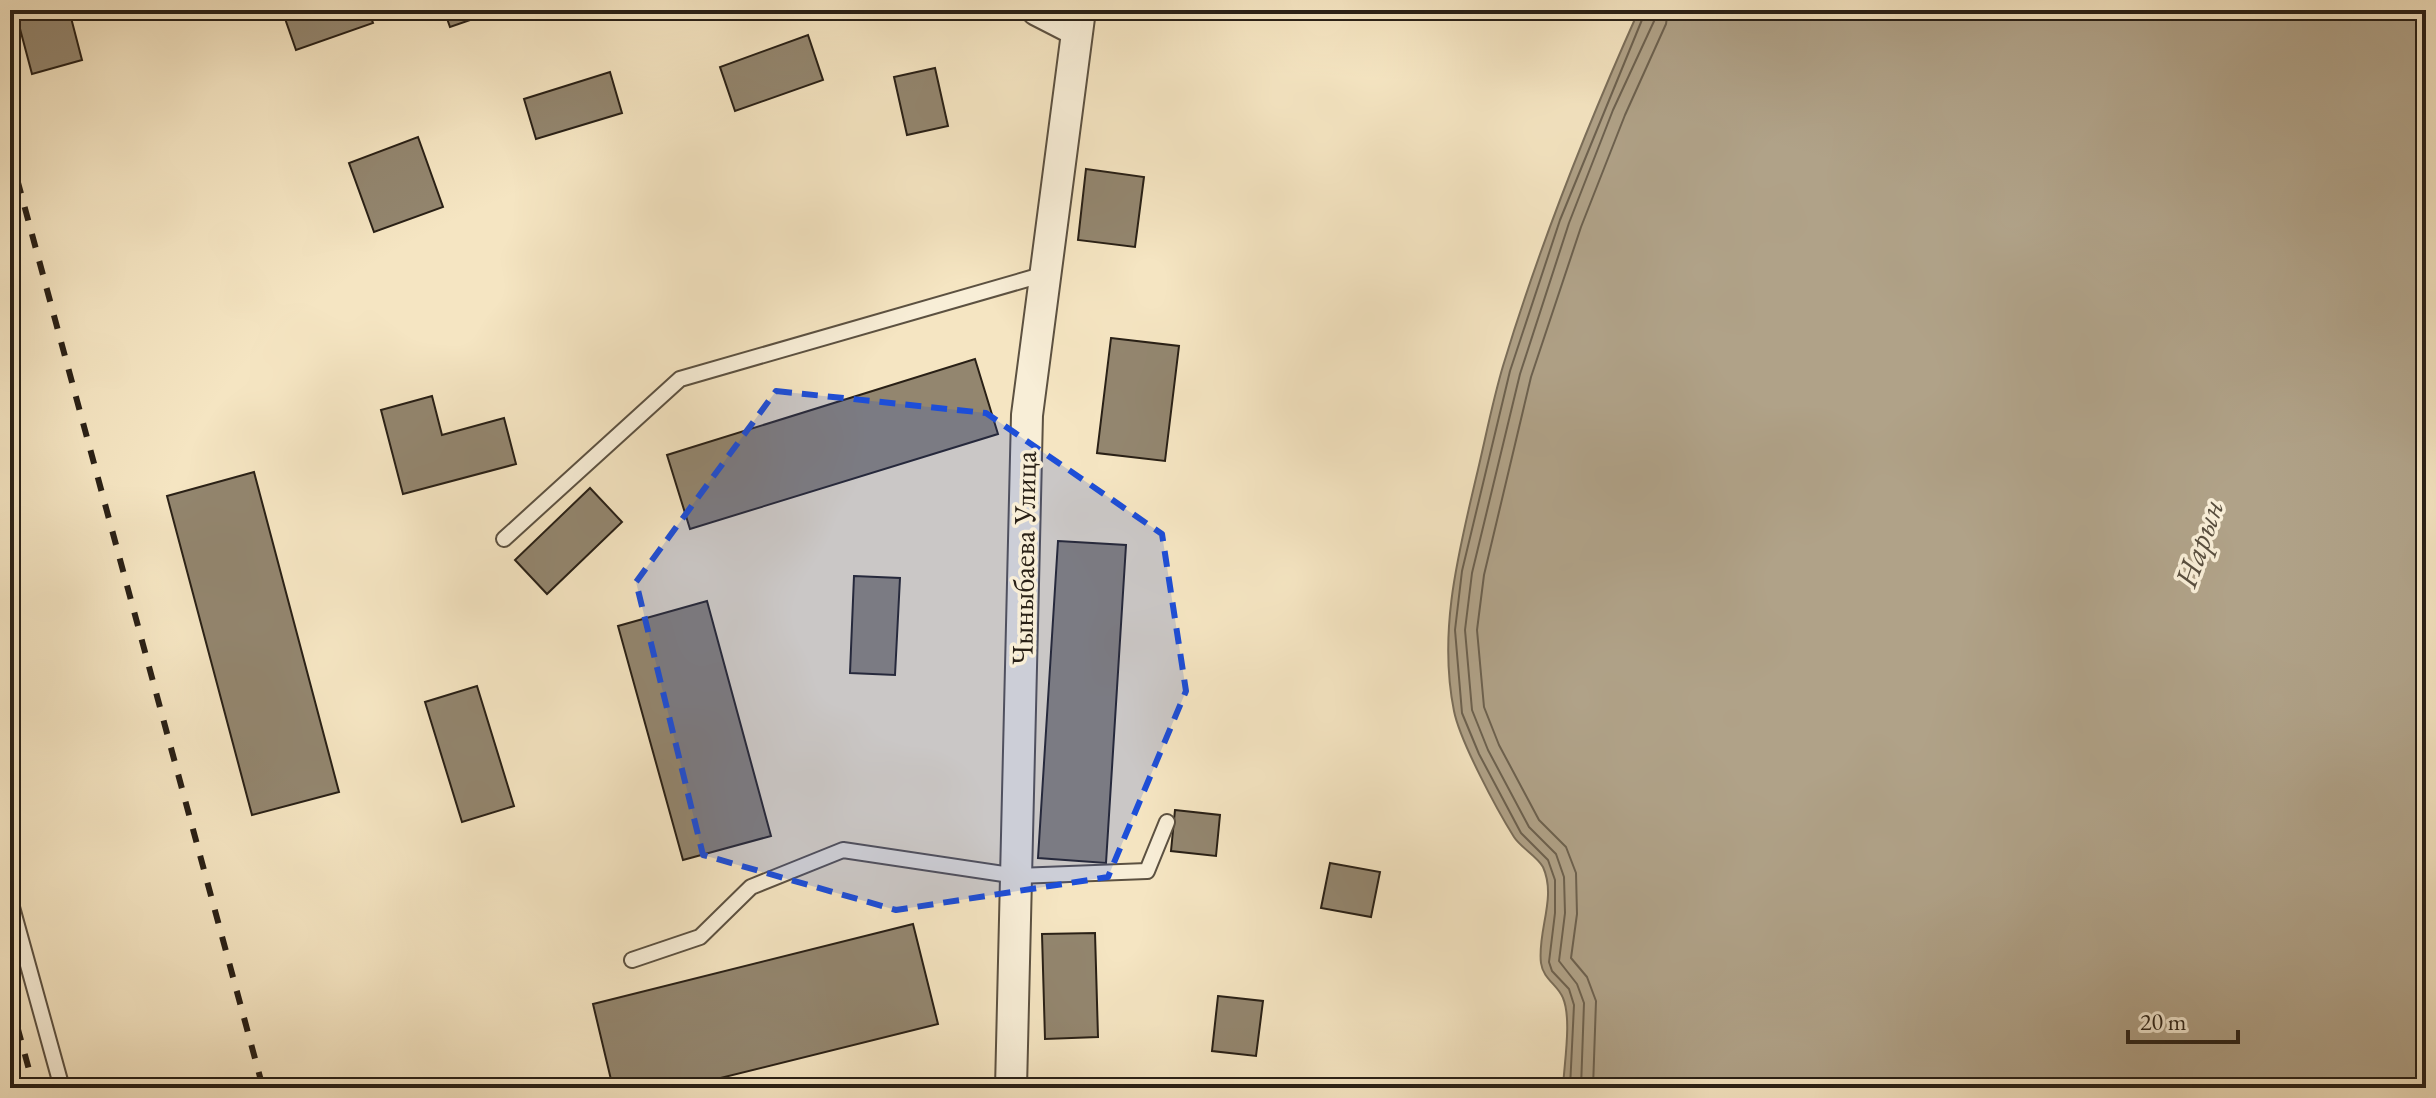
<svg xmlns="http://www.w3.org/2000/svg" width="2436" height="1098" font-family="'EB Garamond',serif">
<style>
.water{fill:#b0a288;stroke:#7a6e5a;stroke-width:2}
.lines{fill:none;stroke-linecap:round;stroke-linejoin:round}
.shore{stroke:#6c614f;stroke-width:2}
.building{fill:#93866f;stroke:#292016;stroke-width:2}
.lane-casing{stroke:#5c5141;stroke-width:18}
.street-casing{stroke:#5c5141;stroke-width:34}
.lane{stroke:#f8eed7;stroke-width:14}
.street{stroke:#f8eed7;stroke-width:30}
.rail{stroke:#292016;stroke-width:6;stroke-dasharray:14 14;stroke-linecap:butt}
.marked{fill:#1d4ed8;fill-opacity:0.2;stroke:#1d4ed8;stroke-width:6;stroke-dasharray:16 10;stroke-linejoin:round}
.labels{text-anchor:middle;stroke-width:7;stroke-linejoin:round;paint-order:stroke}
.street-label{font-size:30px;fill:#292016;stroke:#f8eed7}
.water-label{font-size:32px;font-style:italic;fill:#584e3e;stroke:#f8eed7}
</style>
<rect width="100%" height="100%" fill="#f5e5c2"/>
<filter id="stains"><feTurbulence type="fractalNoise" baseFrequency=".0025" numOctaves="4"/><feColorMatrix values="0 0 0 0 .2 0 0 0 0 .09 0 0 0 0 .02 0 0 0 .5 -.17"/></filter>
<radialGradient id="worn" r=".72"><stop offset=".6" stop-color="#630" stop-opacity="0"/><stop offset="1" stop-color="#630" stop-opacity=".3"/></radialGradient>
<path class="water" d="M1639,10h787v1078h-863c1,-24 9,-69 0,-90 -5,-13 -20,-19 -22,-35 -4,-32 16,-65 2,-96 -6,-11 -22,-19 -29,-30 -17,-27 -54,-96 -60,-126 -16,-79 4,-156 22,-233 9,-37 16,-75 27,-112 37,-122 84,-240 136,-356z"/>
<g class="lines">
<path class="shore" d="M1570,1088l4,-83 -5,-16 -17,-18 -3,-9 6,-49v-33l-7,-20 -27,-27 -42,-79 -17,-41 -7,-83 7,-59 48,-200 50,-151 86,-210
M1581,1088l3,-85 -7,-19 -18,-23 6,-48 -1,-36 -8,-23 -27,-27 -41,-77 -16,-40 -7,-80 7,-57 48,-199 49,-151 44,-113 42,-91 1,-9
M1593,1088l3,-87 -9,-24 -16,-19 6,-44 -1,-41 -10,-26 -27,-27 -40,-75 -15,-38 -7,-77 7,-55 47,-198 50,-150 44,-112 41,-91 2,-14"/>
</g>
<path class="building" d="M15,10h54l13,50 -50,14z
M282,10h86l5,13 -77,27z
M444,10h55l-49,17z
M808,35l15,45 -88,31 -15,-44z
M935,68l13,58 -41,9 -13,-58z
M610,72l12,41 -86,26 -12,-40z
M418,137l25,70 -69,25 -25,-69z
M1086,169l58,8 -9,70 -57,-7z
M1111,338l68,8 -14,115 -68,-8z
M975,359l23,75 -308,95 -23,-74z
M432,396l10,39 62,-17 12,46 -113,30 -22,-84z
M254,472l85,320 -87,23 -85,-319z
M590,488l32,34 -75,72 -32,-34z
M1058,541l68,4 -20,318 -68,-5z
M854,576l46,2 -5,97 -45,-2z
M707,601l64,235 -88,24 -65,-234z
M477,686l37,120 -52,16 -37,-120z
M1175,810l45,5 -4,41 -45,-5z
M1330,863l50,9 -9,45 -50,-9z
M913,924l25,100 -258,64h-67l-20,-84z
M1095,933l3,104 -53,2 -3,-105z
M1218,996l45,5 -7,55 -44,-5z"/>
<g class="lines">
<g class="lane-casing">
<path id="lane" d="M504,539l176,-160 365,-105
M10,900l52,188
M632,960l68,-23 51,-50 92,-37 174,26 130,-5 20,-49"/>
</g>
<g class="street-casing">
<path id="street" d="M1037,10l39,20
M1011,1088l16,-673 53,-405"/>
</g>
<use href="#lane" class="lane"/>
<use href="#street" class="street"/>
<path class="rail" d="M10,153l253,935
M10,1000l24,88
M10,1087v1"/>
</g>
<path class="marked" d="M776,391l210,22 176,121 24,157 -78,186 -212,33 -193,-55 -67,-273z"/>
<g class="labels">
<g class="street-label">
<text transform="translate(1024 558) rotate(-89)" y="10">Чыныбаева Улица</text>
</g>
<g class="water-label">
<text transform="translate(2199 543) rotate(-71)" y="11">Нарын</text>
</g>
</g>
<rect width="2436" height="1098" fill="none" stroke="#f5e5c2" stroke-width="40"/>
<rect x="12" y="12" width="2412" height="1074" fill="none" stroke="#292016" stroke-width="4"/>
<rect x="20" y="20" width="2396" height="1058" fill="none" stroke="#292016" stroke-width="2"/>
<path d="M2128 1030v12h110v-12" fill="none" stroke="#292016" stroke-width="4"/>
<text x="2140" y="1030" font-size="24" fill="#292016" stroke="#f8eed7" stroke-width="6" paint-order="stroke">20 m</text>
<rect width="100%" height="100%" filter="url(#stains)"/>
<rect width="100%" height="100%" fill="url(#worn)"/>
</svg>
